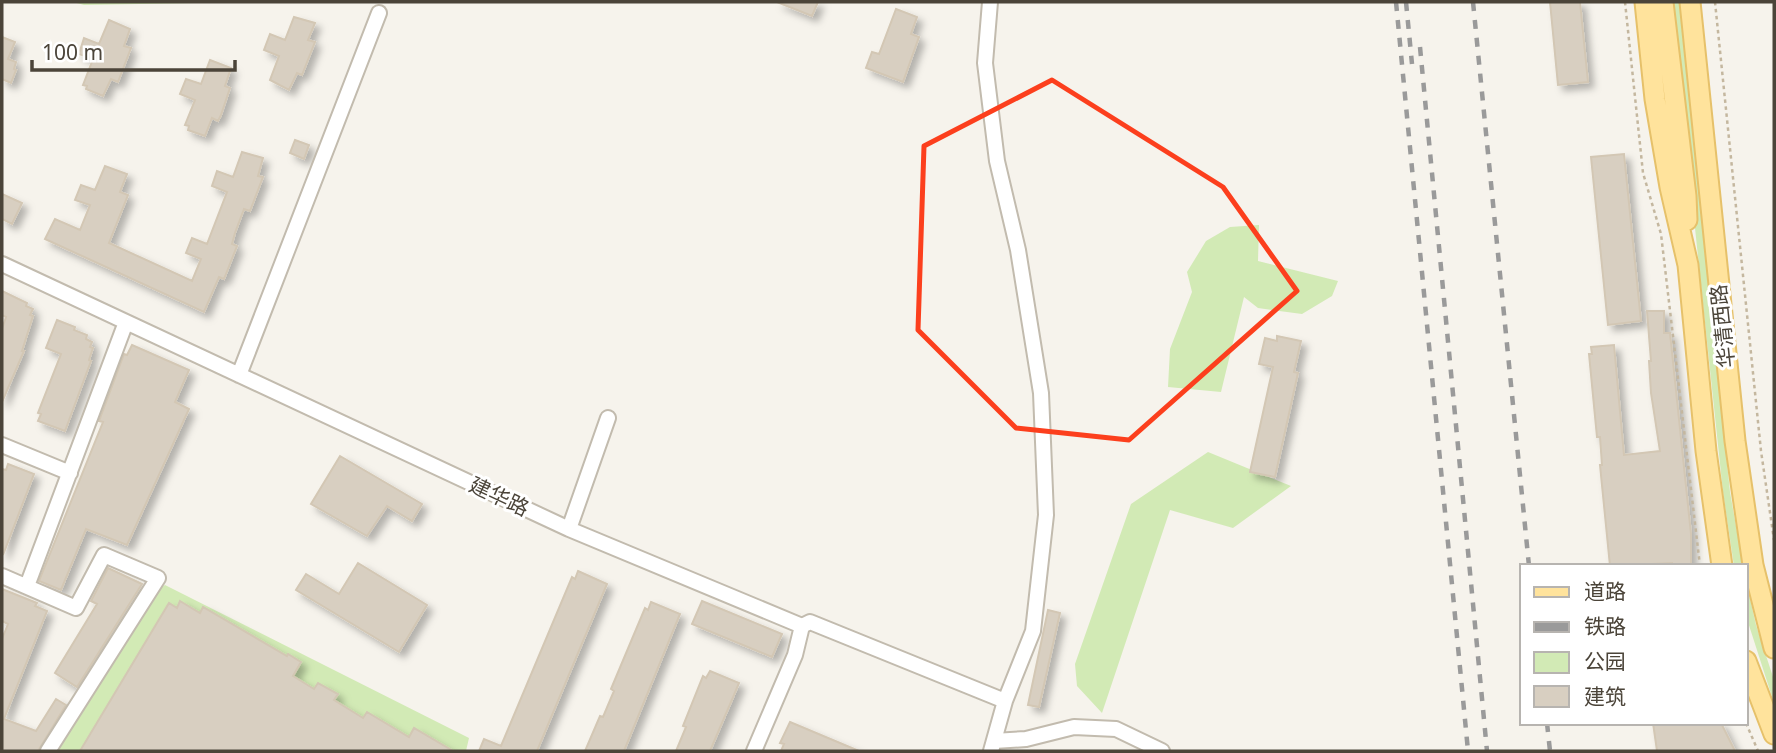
<svg xmlns="http://www.w3.org/2000/svg" width="1776" height="753" font-family="'Noto Sans','Noto Sans SC',sans-serif">
<style>
.green{fill:#d2eab5}
.building{fill:#d8cfc1;stroke:#d3c7b4;stroke-width:2;filter:url(#shadow)}
.lines{fill:none;stroke-linecap:round;stroke-linejoin:round}
.minor-casing{stroke:#c2bbae;stroke-width:18}
.major-casing{stroke:#e6c16a;stroke-width:23}
.path{stroke:#c4b79f;stroke-width:2.5;stroke-dasharray:3.5 3.5;stroke-linecap:butt}
.minor{stroke:#fff;stroke-width:14}
.major{stroke:#ffe39c;stroke-width:19}
.rail{stroke:#9a9a9a;stroke-width:4.5;stroke-dasharray:9 9;stroke-linecap:butt}
.marked{fill:none;stroke:#fc3f1d;stroke-width:5;stroke-linejoin:round}
.labels{text-anchor:middle;stroke-width:6;stroke-linejoin:round;paint-order:stroke}
.street-label{font-size:21px;fill:#4b4439;stroke:#fff}
</style>
<defs>
<filter id="shadow"><feDropShadow dx="5.5" dy="5.5" stdDeviation="3.5" flood-color="#0004"/></filter>
</defs>
<rect width="100%" height="100%" fill="#f6f3ec"/>
<path class="green" d="M73,2h176l-165,3z
M1671,2h8l51,490 13,74h-9l-11,-74z
M1259,225l-1,36 80,20 -6,15 -30,18 -44,-6 -14,-11 -23,95 -53,-5 2,-38 22,-57 -5,-20 19,-31 24,-14z
M1208,452l83,34 -58,42 -63,-18 -68,203 -25,-27 -2,-22 56,-160z
M1746,581l10,44 18,55v23l-28,-87z
M165,585l304,153 -3,13h-413l96,-155z"/>
<path class="building" d="M777,2h41l-6,14z
M1550,2h30l8,80 -30,3z
M896,9l21,8 -6,17 8,3 -16,45 -37,-14 6,-16 7,2z
M294,17l21,6 -7,17 7,2 -13,33 -5,-2 -8,17 -19,-10 9,-24 -15,-6 6,-16 15,6z
M109,20l21,9 -6,17 7,2 -13,34 -7,-3 -8,17 -17,-7 1,-3 -4,-1 10,-26 -14,-5 5,-16 15,6z
M2,37l13,5 -7,17 8,3 -2,7 2,1 -5,13 -9,-4z
M210,60l21,8 -6,18 5,2 -9,27 -3,6 -6,-3 -7,18 -17,-6 1,-4 -4,-1 10,-25 -15,-6 6,-15 15,5z
M295,140l14,5 -5,14 -14,-6z
M242,152l21,6 -5,18 5,1 -13,34 -6,-2 -9,24 -3,11 5,2 -13,33 -5,-2 -15,35 -159,-73 10,-20 25,11 10,-25 -15,-5 6,-15 14,5 10,-24 22,8 -7,18 8,3 -19,48 83,38 9,-22 -15,-6 6,-15 15,6 20,-52 -15,-6 5,-15 16,6z
M1624,154l17,167 -33,4 -17,-168z
M2,194l20,9 -10,21 -10,-5z
M2,291l25,12 -1,3 7,3 -3,6 3,1 -11,35h2l-22,51v-73l4,-12 -4,-2z
M1647,311h17v22h6l21,201v32h-19v-3l-62,3 -10,-101h2l-2,-28h-3l-8,-83h3l-1,-7 23,-2 10,110 36,-4 -9,-58 -2,-32h2z
M57,320l18,7 -1,3 13,5 -1,4 6,3 -2,5 3,1 -4,12 2,1 -26,70 -27,-10 3,-7 -3,-1 23,-59 -15,-6z
M1277,336l24,5 -7,31 4,1 -23,104 -25,-5 23,-105 -14,-3 6,-26 12,3z
M132,345l57,25 -14,32 14,7 -62,136 -41,-16 -25,61 -22,-9 64,-159 -4,-1 25,-67 3,1z
M340,456l82,48 -10,17 -25,-15 -20,30 -56,-32z
M8,464l26,10 -31,81 -1,-86 4,1z
M358,563l69,42 -28,47 -103,-62 10,-16 33,20z
M108,568l34,16 -65,103 -22,-14 42,-69 -6,-3z
M578,571l29,13 -70,167h-58l5,-12 17,7 71,-169 3,2z
M2,589l35,14 -2,3 12,5 -43,108 32,12 20,-32 10,6 -28,46h-36v-112l6,-15 -6,-3z
M180,601l20,12 3,-6 84,49 1,-2 13,8 -8,14 21,13 4,-6 20,11 -4,6 29,18 4,-6 42,25 5,-9 39,23h-373l89,-148 8,5z
M702,601l80,33 -10,23 -80,-33z
M651,602l29,12 -56,137h-39l15,-35 3,1 8,-19 3,-7 -3,-2 34,-81 3,2z
M1048,610l12,3 -21,94 -11,-2z
M710,671l29,12 -5,12 -24,56h-34l10,-24 -3,-1 20,-50 3,2z
M790,722l69,29h-78l3,-7 -4,-1z
M1653,723h68l14,28h-78z"/>
<g class="lines">
<g class="minor-casing">
<path id="minor" d="M990,2l-5,61 12,98 21,89 23,143 5,122 -13,116 -28,70 -14,50
M2,264l567,265 233,97 8,-4 195,79
M239,375l140,-362
M2,445l68,28
M569,529l39,-111
M2,576l74,32 28,-53 54,23 -110,173
M27,586l99,-264
M994,741l32,-2 48,-12 42,2 46,22
M754,751l41,-96 7,-29"/>
</g>
<g class="major-casing">
<path id="major" d="M1645,2l10,97 15,88 18,78 18,186 16,115
M1663,2l23,194 1,24
M1690,2l45,439 18,124 21,83
M1746,661l28,73"/>
</g>
<path class="path" d="M1625,2l18,171 18,61 39,332
M1715,2l46,449 13,89
M1746,723l12,28"/>
<use href="#minor" class="minor"/>
<use href="#major" class="major"/>
<path class="rail" d="M1396,2l72,749
M1406,2l6,62
M1473,2l56,564
M1420,47l67,704
M1547,723l3,28"/>
</g>
<path class="marked" d="M1052,80l171,107 74,104 -168,149 -113,-12 -98,-98 6,-184z"/>
<g class="labels">
<g class="street-label">
<text transform="translate(1723 326) rotate(-96)" y="7">华清西路</text>
<text transform="translate(499 497) rotate(25)" y="7">建华路</text>
</g>
</g>
<rect width="1776" height="753" fill="none" stroke="#4b4439" stroke-width="7"/>
<rect x="1520" y="564" width="228" height="161" fill="#ffffff" stroke="#b7b4b0" stroke-width="2"/>
<rect x="1534" y="587" width="35" height="10" fill="#ffe39c" stroke="#b7b4b0" stroke-width="2"/>
<text x="1584" y="599" font-size="21" fill="#4b4439">道路</text>
<rect x="1534" y="622" width="35" height="10" fill="#9a9a9a" stroke="#b7b4b0" stroke-width="2"/>
<text x="1584" y="634" font-size="21" fill="#4b4439">铁路</text>
<rect x="1534" y="652" width="35" height="21" fill="#d2eab5" stroke="#b7b4b0" stroke-width="2"/>
<text x="1584" y="669" font-size="21" fill="#4b4439">公园</text>
<rect x="1534" y="686" width="35" height="21" fill="#d8cfc1" stroke="#b7b4b0" stroke-width="2"/>
<text x="1584" y="704" font-size="21" fill="#4b4439">建筑</text>
<path d="M32 60v10h203v-10" fill="none" stroke="#4b4439" stroke-width="3.5"/>
<text x="42" y="60" font-size="21" fill="#4b4439" stroke="#ffffff" stroke-width="5" paint-order="stroke">100 m</text>
</svg>
